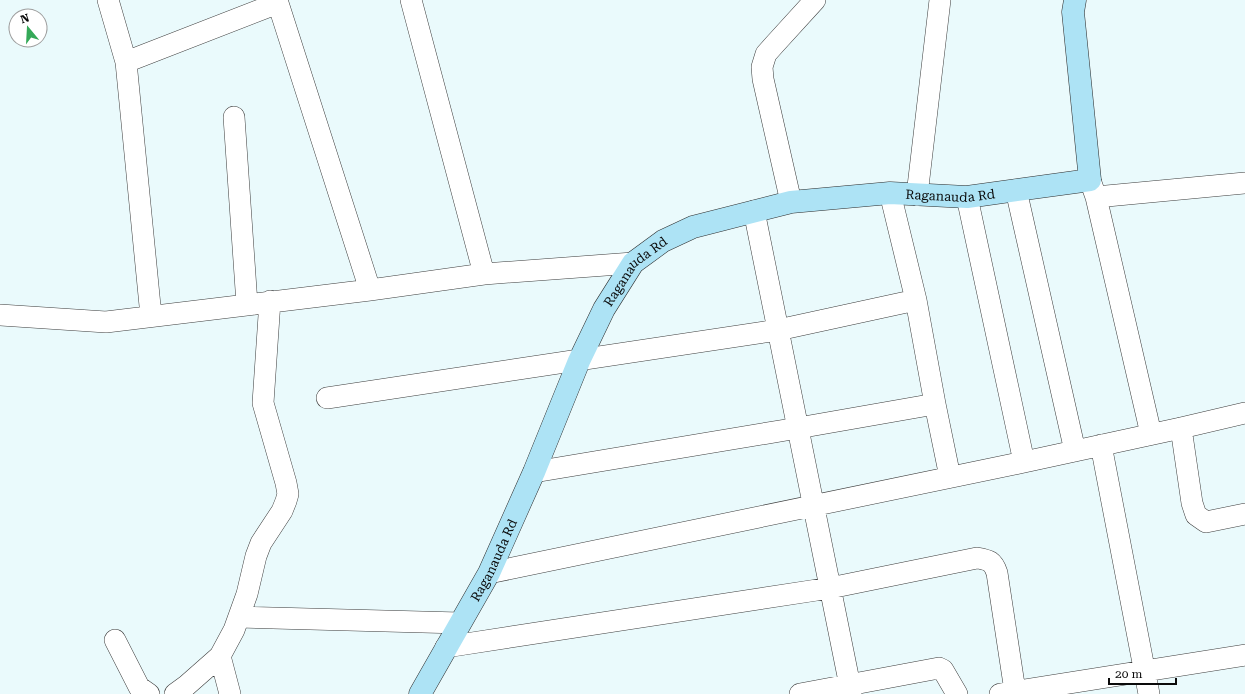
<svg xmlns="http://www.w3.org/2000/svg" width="1245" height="694" font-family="'Roboto Serif',serif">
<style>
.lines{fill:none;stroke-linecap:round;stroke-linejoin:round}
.street-casing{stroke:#3d3d3d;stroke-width:22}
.secondary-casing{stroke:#2c2c2c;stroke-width:23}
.street{stroke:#fff;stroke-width:21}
.secondary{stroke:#ade3f5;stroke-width:22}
.labels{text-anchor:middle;stroke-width:4;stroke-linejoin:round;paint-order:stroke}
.street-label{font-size:13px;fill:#0a0a0a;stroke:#fff}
</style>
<rect width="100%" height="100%" fill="#eafafc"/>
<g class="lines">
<g class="street-casing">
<path id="street" d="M108,0l18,62 25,254
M277,0l93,290
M411,0l73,274
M126,62l152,-59
M234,117l13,187
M1090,180l6,17 55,237
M1016,190l59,261
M890,193l26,107 19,104 15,73
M917,195l23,-195
M967,197l57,265
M1096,197l149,-14
M791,202l-28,-123 -1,-12 4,-13 8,-9 41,-45
M754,211l96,475 1,8
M0,315l106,7 264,-32 114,-16 149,-11
M327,398l451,-68 138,-30
M1181,428l11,75 4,12 10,7 39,-8
M1101,445l48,249
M534,472l264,-44 137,-24
M489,573l535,-111 157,-34 64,-15
M239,617l221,6
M115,640l24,47 10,7
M446,647l384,-59 147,-30c12,2 16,3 20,15l18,118
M220,656l10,38
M175,694l11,-8 34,-30 14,-26 13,-36 9,-38 5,-13 21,-32 4,-10 2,-7 -2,-11 -23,-80 7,-102
M800,694l139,-26 4,2 14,24
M1000,694l245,-39"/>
</g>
<g class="secondary-casing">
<g id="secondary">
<path id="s1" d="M420,694l69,-121 45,-101 45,-111 25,-52 29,-46 30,-22 30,-14 98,-25 99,-9 77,4 123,-17 -17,-168 2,-12"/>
</g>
</g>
<use href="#street" class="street"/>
<use href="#secondary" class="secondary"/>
</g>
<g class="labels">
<g class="street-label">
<text dy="5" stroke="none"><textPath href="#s1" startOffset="813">Raganauda Rd</textPath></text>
<text dy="5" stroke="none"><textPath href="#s1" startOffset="477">Raganauda Rd</textPath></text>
<text dy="5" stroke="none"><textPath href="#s1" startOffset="153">Raganauda Rd</textPath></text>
</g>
</g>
<g transform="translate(28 28) rotate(342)"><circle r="19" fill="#ffffff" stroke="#9d9d9d"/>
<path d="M0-3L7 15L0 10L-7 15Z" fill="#34a958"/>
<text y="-6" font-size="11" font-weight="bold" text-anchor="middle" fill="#0a0a0a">N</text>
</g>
<path d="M1109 678v6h67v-6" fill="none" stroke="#0a0a0a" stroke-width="2"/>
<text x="1115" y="678" font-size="12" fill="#0a0a0a" stroke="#ffffff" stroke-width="3" paint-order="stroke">20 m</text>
</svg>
